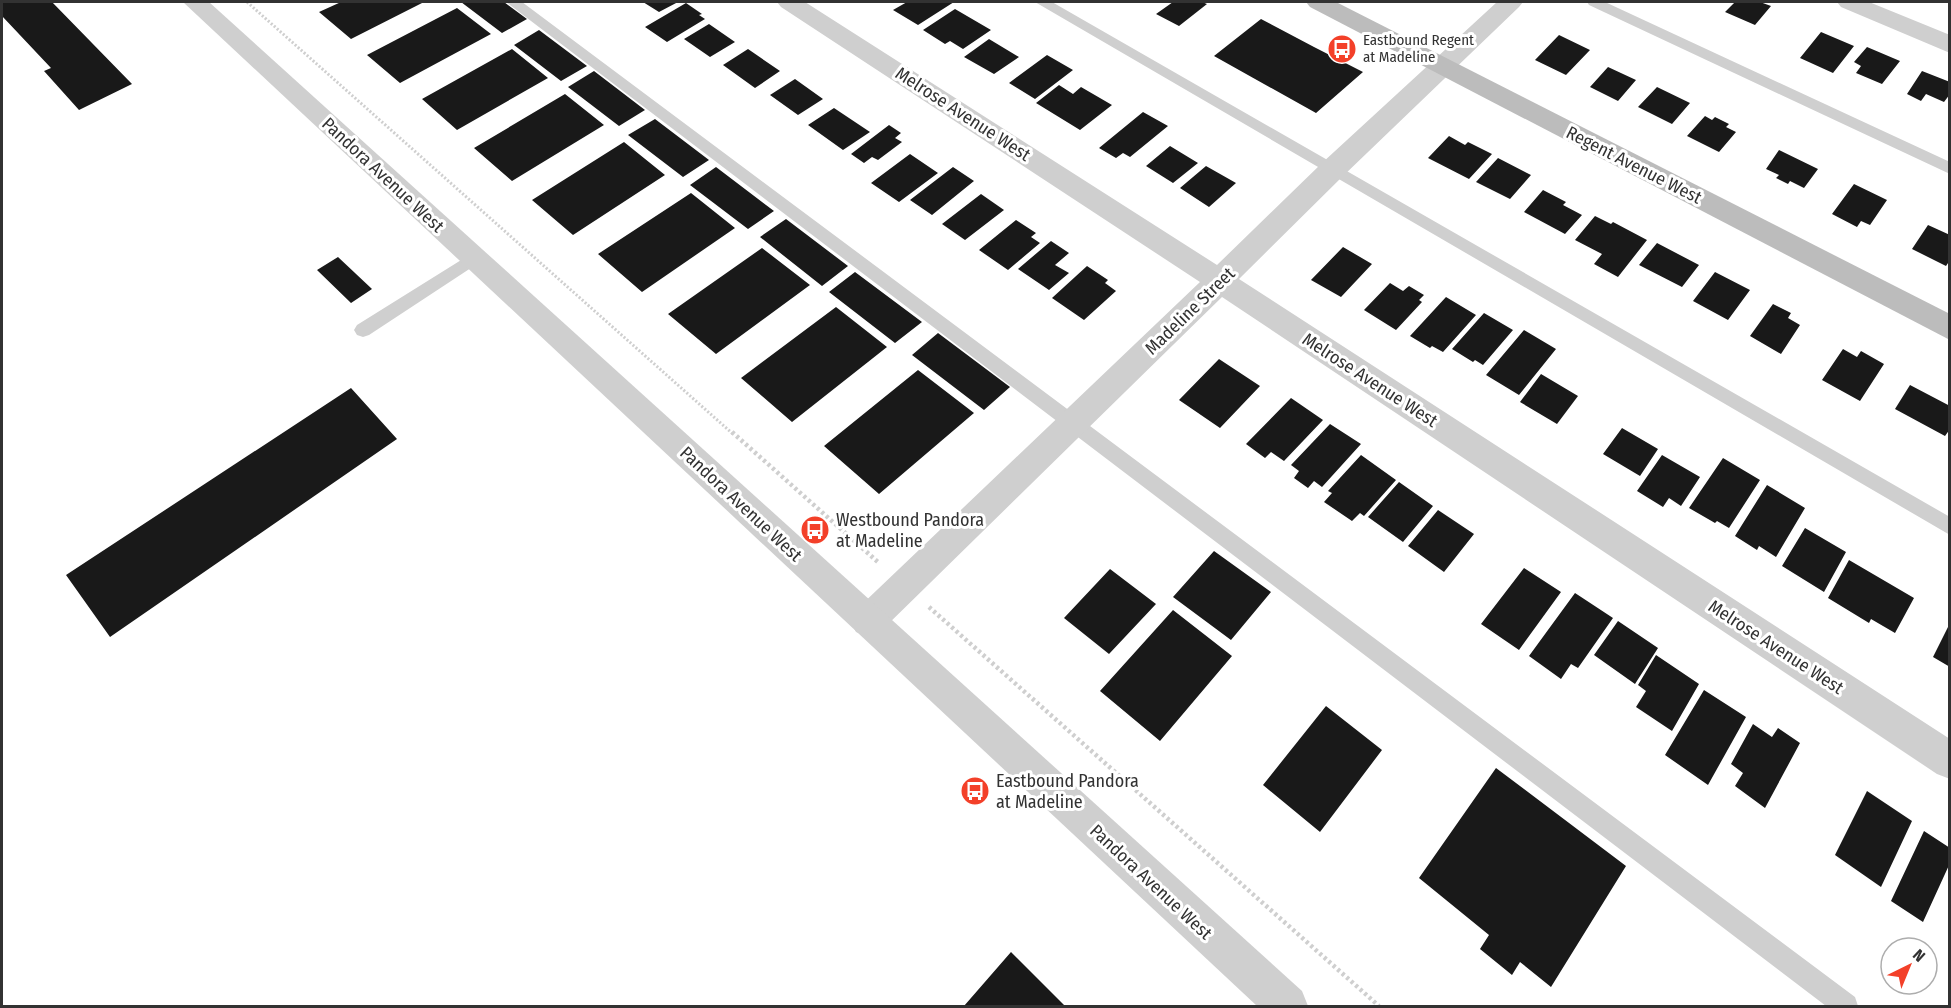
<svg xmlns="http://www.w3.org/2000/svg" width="1951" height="1008" font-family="'Fira Sans Condensed',sans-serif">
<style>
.building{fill:#191919}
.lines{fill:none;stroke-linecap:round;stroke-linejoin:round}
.path-far1{stroke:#cfcfcf;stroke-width:3;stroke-dasharray:2 2;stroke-linecap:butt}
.path{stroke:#cfcfcf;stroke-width:4.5;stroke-dasharray:3 3;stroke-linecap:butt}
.service{fill:#cfcfcf;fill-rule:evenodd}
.minor{fill:#cfcfcf;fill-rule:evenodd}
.tertiary{fill:#cfcfcf;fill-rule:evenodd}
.secondary{fill:#bcbcbc;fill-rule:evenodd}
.labels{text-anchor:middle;stroke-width:6;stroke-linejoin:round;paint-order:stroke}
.far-poi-label{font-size:15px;fill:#323232;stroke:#fff;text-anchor:start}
.street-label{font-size:18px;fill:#323232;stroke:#fff}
.poi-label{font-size:18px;fill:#323232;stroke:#fff;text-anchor:start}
</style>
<rect width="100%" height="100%" fill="#fff"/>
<path class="building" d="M5,2h47l80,82 -53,26 -35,-39 7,-3 -49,-52v-13z
M341,2h83l-73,37 -32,-27z
M461,2h43l23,17 -25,14z
M643,2h35l-19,10z
M907,2h47l-36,23 -25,-15z
M1173,2h29l5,2 -28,22 -23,-12z
M1735,2h25l11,4 -16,19 -30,-13z
M686,3l16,11 -3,1 6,4 -38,23 -22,-15z
M457,8l34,26 -91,49 -33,-28z
M955,9l36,21 -28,19 -13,-8 -5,3 -22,-14z
M1261,19l53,28 49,25 -47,41 -102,-57z
M709,24l26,18 -25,15 -26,-18z
M539,30l48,36 -26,15 -47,-36z
M1821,32l33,14 -21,27 -33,-15z
M1559,35l31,15 -24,25 -31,-15z
M989,39l30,18 -25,17 -30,-17z
M1867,47l33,14 -18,23 -26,-11 5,-7 -7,-4z
M512,49l36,29 -91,52 -35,-31z
M748,49l32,22 -25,17 -32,-23z
M1047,55l26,15 -38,29 -26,-16z
M1608,67l28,13 -18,21 -28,-14z
M594,71l51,39 -26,16 -51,-39z
M1922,71l28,11v12l-6,8 -18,-8 -5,7 -14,-7z
M795,79l28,20 -25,16 -28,-20z
M1059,85l14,9 8,-7 31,18 -32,25 -44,-27z
M1657,87l33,16 -18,21 -34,-17z
M565,94l39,31 -92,56 -38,-33z
M834,108l36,24 -27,18 -35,-25z
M1143,112l25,14 -38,31 -7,-4 -7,5 -17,-10z
M1705,116l7,4 3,-3 14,7 -3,3 10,5 -17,20 -32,-16z
M655,119l54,41 -26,17 -55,-42z
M889,125l12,8 -6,5 7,4 -24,18 -6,-3 -8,6 -13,-9z
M1449,136l16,9 3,-3 24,12 -23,25 -41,-21z
M624,142l41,33 -92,60 -41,-35z
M1170,146l28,17 -25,20 -27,-17z
M1779,150l39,19 -14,19 -14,-7 -2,3 -12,-6 3,-3 -13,-6z
M910,154l28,19 -39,29 -28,-19z
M1498,158l33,17 -21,24 -34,-17z
M1206,166l30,17 -27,24 -29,-19z
M716,167l58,44 -26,18 -58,-44z
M953,167l21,14 -42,34 -22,-15z
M1854,184l33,16 -17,25 -9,-4 -4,6 -25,-13z
M1543,190l23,12 -3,3 19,10 -17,19 -41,-22z
M691,193l44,35 -93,64 -44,-38z
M981,194l23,16 -39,30 -23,-16z
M1595,216l16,8 2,-2 34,18 -29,37 -24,-13 8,-10 -27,-14z
M786,219l62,47 -26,20 -62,-49z
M1016,220l20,13 -5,4 9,6 -32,27 -29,-20z
M1928,225l22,10v25l-4,6 -34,-17z
M1051,241l18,12 -14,12 14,8 -20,17 -31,-21z
M1657,243l42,22 -17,22 -43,-22z
M1343,247l29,17 -31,33 -30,-17z
M762,248l48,37 -94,69 -48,-40z
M338,257l34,32 -21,14 -34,-33z
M1087,266l21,14 -3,3 11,8 -32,29 -32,-22z
M855,272l67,50 -27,21 -66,-51z
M1715,272l35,18 -22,30 -35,-19z
M1390,283l13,8 6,-5 15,9 -5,5 3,2 -26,28 -32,-20z
M1446,297l30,18 -33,37 -11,-6 -2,2 -20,-12z
M1773,304l18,9 -3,5 12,7 -19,29 -31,-18z
M836,307l51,40 -95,75 -51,-44z
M1484,313l29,17 -30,35 -8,-5 -2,2 -21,-13z
M1524,330l32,19 -37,46 -33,-20z
M938,333l72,54 -26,23 -72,-55z
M1843,349l14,8 4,-6 23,13 -24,37 -38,-21z
M1219,359l41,27 -40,42 -41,-28z
M918,370l56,43 -95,81 -55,-48z
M1541,374l37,22 -21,28 -37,-22z
M1910,385l40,21v23l-5,7 -50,-27z
M351,388l46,51 -287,198 -44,-62z
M1291,398l32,22 -39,41 -13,-9 -6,6 -19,-14z
M1330,424l31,20 -39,43 -8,-6 -6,7 -14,-10 5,-7 -8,-6z
M1622,428l36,21 -18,27 -37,-22z
M1361,455l35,25 -32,36 -4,-3 -8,8 -28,-19 8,-9 -4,-2z
M1662,455l38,22 -19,29 -12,-8 -6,9 -26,-16z
M1723,458l37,22 -31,48 -12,-7 -2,2 -26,-15z
M1399,482l34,24 -30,36 -35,-25z
M1767,485l38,23 -29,49 -17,-11 -2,4 -22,-14z
M1438,510l36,24 -30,38 -36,-26z
M1805,528l41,24 -22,40 -42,-26z
M1214,551l57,41 -40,48 -58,-43z
M1849,560l65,38 -19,35 -24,-14 -2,4 -41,-25z
M1524,568l37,24 -42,58 -38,-26z
M1110,569l46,35 -47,50 -45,-36z
M1575,593l38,25 -35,50 -7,-4 -10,15 -32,-23z
M1173,610l59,46 -72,85 -60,-50z
M1618,621l40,27 -23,36 -41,-29z
M1950,623v44l-17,-10z
M1656,655l43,29 -27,47 -36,-24 10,-16 -8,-6z
M1704,690l42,27 -38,68 -43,-30z
M1326,706l56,44 -62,82 -57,-47z
M1753,724l19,13 6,-9 22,15 -35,65 -30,-22 8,-13 -12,-9z
M1496,768l130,98 -75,121 -31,-25 -8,13 -32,-26 9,-14 -70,-57z
M1867,791l45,30 -31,66 -46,-32z
M1924,831l26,17v15l-27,59 -32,-21z
M1011,952l54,54h-101z"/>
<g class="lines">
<path class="path-far1" d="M247,2l486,432"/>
<path class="path" d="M732,432l147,131
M929,607l450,399"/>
<path class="service" d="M506,2h16l1333,995 3,9h-32z
M1035,2h17l898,515v18z
M1587,2h18l345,160v12l-361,-169z
M474,252l6,2 2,4 -2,4 -111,73 -6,2 -6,-2 -3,-5 3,-5z"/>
<path class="minor" d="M777,2h28l412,263 105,-102 175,-161h26l-4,5 -177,170 -103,102 711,460v40l-13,-5 -715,-477 -342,335 -12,5 -12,-5 -6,-11 6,-11 344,-328 -419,-275z
M1837,2h32l81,33v18l-109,-46z"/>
<path class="tertiary" d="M183,2h26l1093,989 6,15h-51z"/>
<path class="secondary" d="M1306,2h30l614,312v26l-640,-333z"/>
</g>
<defs>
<g id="bus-disc" transform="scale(1.5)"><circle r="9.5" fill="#f34029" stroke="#fff"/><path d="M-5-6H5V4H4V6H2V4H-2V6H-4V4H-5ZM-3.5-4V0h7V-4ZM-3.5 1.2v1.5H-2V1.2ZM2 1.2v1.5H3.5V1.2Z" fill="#fff"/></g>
</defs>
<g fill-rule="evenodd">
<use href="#bus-disc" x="1342" y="49"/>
<use href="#bus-disc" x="815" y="530"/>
<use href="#bus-disc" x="975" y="791"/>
</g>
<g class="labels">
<g class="far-poi-label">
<text x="1363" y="45">Eastbound Regent<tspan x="1363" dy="17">at Madeline</tspan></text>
</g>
<g class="street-label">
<text transform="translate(963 114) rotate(33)" y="6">Melrose Avenue West</text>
<text transform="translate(1634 165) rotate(27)" y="6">Regent Avenue West</text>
<text transform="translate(383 175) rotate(43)" y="6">Pandora Avenue West</text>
<text transform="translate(1190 311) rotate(-44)" y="6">Madeline Street</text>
<text transform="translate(1370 380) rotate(33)" y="6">Melrose Avenue West</text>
<text transform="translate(741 504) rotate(43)" y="6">Pandora Avenue West</text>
<text transform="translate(1776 647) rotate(33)" y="6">Melrose Avenue West</text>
<text transform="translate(1151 882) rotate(43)" y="6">Pandora Avenue West</text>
</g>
<g class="poi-label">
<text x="836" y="526">Westbound Pandora<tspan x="836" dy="21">at Madeline</tspan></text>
<text x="996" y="787">Eastbound Pandora<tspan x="996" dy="21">at Madeline</tspan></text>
</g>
</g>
<rect width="1951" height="1008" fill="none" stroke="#323232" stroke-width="6"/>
<g transform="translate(1909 966) rotate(43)"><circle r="28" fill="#ffffff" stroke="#adadad" stroke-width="1.5"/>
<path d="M0-4.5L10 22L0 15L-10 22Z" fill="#f34029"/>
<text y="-9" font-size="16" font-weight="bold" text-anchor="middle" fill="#323232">N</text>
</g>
</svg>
